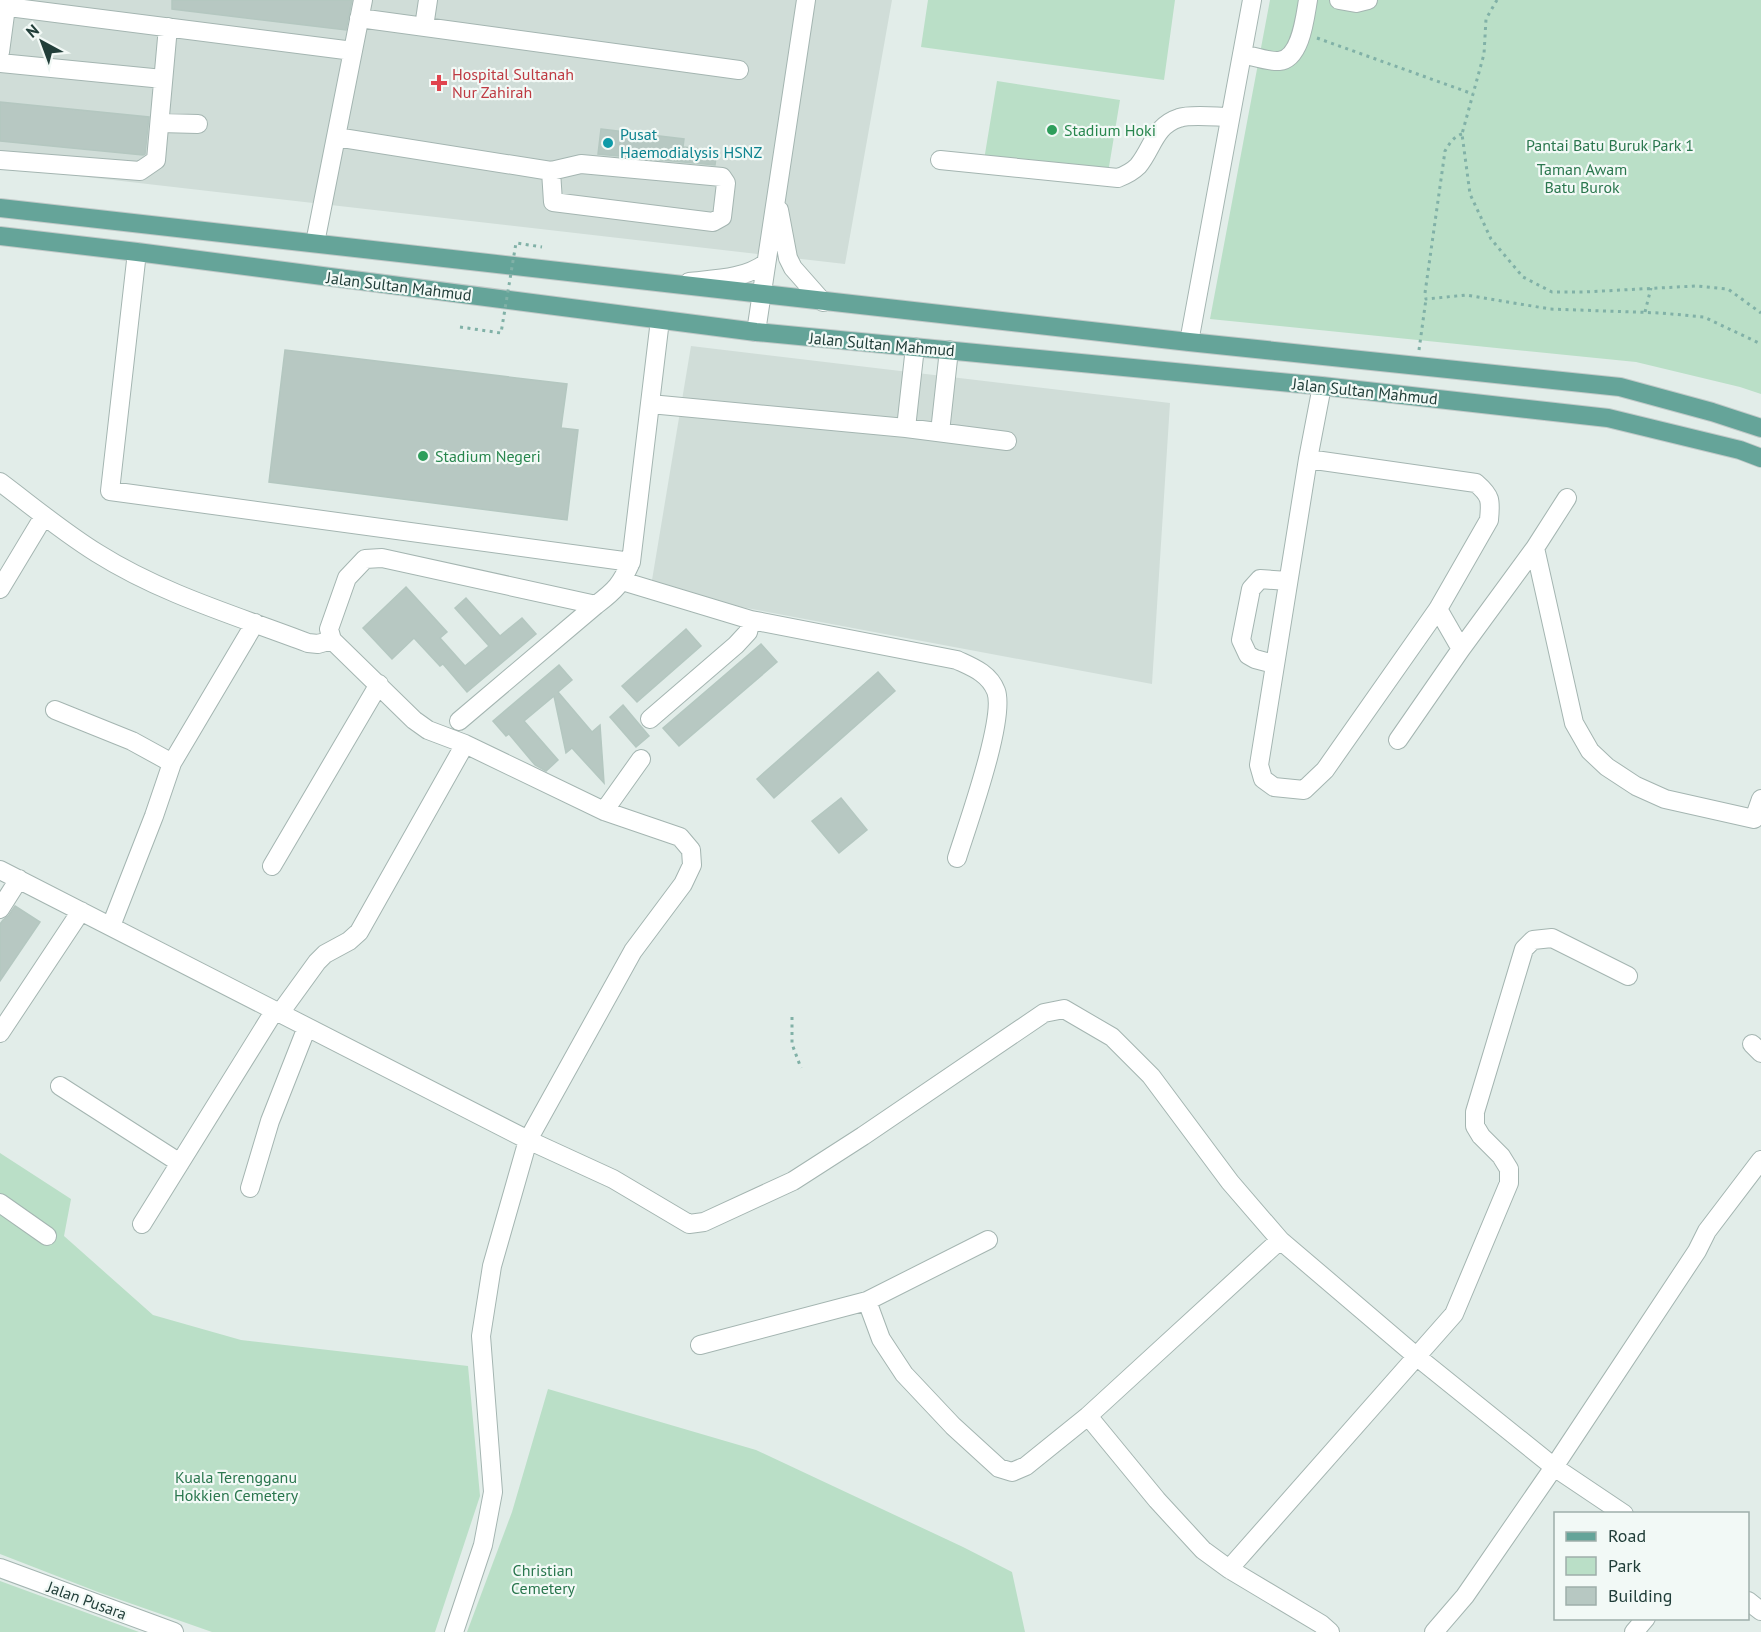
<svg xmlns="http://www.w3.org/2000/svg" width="1761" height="1632" font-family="'PT Sans',sans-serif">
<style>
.built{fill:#d0ddd8}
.green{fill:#badfc7}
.building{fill:#b7c8c2;stroke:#b4c7c0;stroke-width:1.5}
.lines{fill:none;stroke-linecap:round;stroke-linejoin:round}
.minor-casing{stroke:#a4b5b1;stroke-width:20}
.major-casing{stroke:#c1c9c8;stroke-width:20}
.path{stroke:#81b1a7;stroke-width:3;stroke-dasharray:3 4.5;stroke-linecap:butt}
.minor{stroke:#fff;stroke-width:18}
.major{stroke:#65a499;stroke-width:18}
.path-bridge{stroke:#81b1a7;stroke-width:3;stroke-dasharray:3 4.5;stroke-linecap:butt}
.health-dot{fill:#e0444e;stroke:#f2f9f6;stroke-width:2}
.leisure-dot{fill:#2e9e5b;stroke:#f2f9f6;stroke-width:2}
.culture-dot{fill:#0f9aa8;stroke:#f2f9f6;stroke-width:2}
.labels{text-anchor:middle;stroke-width:4.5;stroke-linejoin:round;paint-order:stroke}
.health-label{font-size:16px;fill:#be3a42;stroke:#f2f9f6;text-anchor:start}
.leisure-label{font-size:16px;fill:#27864d;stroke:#f2f9f6;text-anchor:start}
.culture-label{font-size:16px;fill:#0d838f;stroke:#f2f9f6;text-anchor:start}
.park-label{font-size:16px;fill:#2a774e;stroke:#f2f9f6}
.street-label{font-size:16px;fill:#213e39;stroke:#f2f9f6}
</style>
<rect width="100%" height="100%" fill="#e2ede9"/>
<path class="built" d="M0,0h892l-47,264 -845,-97z
M691,346l479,57 -18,281 -438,-82 -63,-16z"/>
<path class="green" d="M928,0h247l-11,80 -243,-33z
M1270,0h491v394l-21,-7 -104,-25 -426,-43z
M997,81l123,19 -13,79 -123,-19z
M0,1153l71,46 -7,37 89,79 88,25 227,26 12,130 -45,136h-223l-114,-40 -98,-38z
M548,1389l208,61 207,97 49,25 13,60h-558l45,-120z
M0,1581l139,51h-139z"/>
<path class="building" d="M172,0h180l-6,30 -174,-21z
M0,102l149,15 -4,37 -2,1 -143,-14z
M601,129l83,10 -1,8 34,4 -2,14 -117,-11z
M285,350l282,34 -6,44 17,2 -11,90 -298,-38z
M406,587l41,45 -7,6 25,28 24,-20 -34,-38 11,-10 34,38 22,-18 14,16 -69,58 -24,-28 -3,2 -26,-28 -22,21 -29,-31z
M686,629l15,17 -64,56 -15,-16z
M761,644l16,18 -98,84 -16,-18z
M559,665l13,15 -14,12 34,40 8,-7 4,58 -32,-35 -6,5 -12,-57 -30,25 34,39 -12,11 -11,-6 -26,-31 -3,2 -13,-15z
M878,672l17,19 -121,107 -17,-19z
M623,705l26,31 -13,11 -26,-30z
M841,798l26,32 -28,23 -27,-32z
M15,906l25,16 -40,59v-57l3,-4 6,-5z"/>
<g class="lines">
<g class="minor-casing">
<path id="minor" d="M1339,0l17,3 12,-3
M0,6l353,45
M359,18l380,52
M424,27l4,-27
M0,52l6,-45
M1242,54c10,2 28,8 37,7 22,-2 26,-44 29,-61
M0,63l163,16
M160,123l38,1
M336,137l215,34 30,-7 141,13 4,6 -4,34 -9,5 -160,-20 -2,-31
M0,160l140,11 16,-11 12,-133
M940,160l178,18c8,-3 14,-6 20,-12 15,-18 16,-40 41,-48 11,-4 38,-1 51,-1
M779,210l9,48 5,10 30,34
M315,243l48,-243
M137,252l-27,239 521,71
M689,282c27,-3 55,-3 77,-19
M756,332l50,-332
M1189,342l63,-342
M650,404l256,24 101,13
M906,428l9,-81
M940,432l9,-82
M1308,459l168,24c15,13 15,17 13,37l-51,89 -113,161 -21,20 -30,-3 -11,-8 -4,-14 49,-306 14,-73
M0,482c32,24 63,50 97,71 65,41 140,63 211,90l10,1 14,-4
M1535,548l39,175 16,28 17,16 29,19 29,13 89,20 7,-20
M622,581l129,39 206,40c15,7 32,13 39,31 10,27 -29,135 -39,167
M0,589l44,-73
M1438,609l23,40
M1274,664l-19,-5 -7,-4 -7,-15 10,-51 9,-10 28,2
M55,710l77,31 40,22
M650,719l86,-74 12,-13 3,-12
M459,721l137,-116
M1398,740l63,-91 74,-101 32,-50
M604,811l37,-52
M272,866l107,-182
M0,870l528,270 85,39 76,45 15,-2 89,-41 70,-45 181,-123 20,-4 48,28 39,39 79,106 50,58
M0,909l19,-30
M111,926l43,-110 18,-53 83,-140
M280,1013l37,-51 8,-8 24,-13 10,-9 106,-188
M0,1033l81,-122
M1752,1044l9,9
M60,1086l120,77
M250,1188l20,-67 37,-94
M0,1203l47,33
M142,1224l133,-214
M867,1301l14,38 23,35 49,52 46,42 13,4 14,-6 62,-50 192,-176 136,116 138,111 70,47
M700,1345l167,-44 121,-61
M1088,1416l69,84 46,50 26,19 92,55 9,8
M0,1568l174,64
M1229,1569l225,-255 55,-131v-14l-8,-13 -20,-20 -6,-10v-14l49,-163 9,-9 19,-2 76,38
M1748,1601l13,10
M454,1632l29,-87 10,-53 -12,-156 11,-70 36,-126 105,-189 50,-67 9,-19 -1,-15 -11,-13 -76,-26 -139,-67 -37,-14 -14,-10 -82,-80 -3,-11 18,-51 18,-19 17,-1 214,47c20,-15 25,-21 35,-43l29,-242
M1434,1632l31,-36 89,-129 143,-216 10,-20 54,-71
M1634,1632l12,-14"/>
</g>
<g class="major-casing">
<path id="major" d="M0,208l1189,134 431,45 92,25 49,16
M0,236l137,16 619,80 566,54 286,32 132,32 21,8"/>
</g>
<path class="path" d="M1497,0l-11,19 -2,35 -22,80 8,60 21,45 32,38 29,15h32l112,-6 32,3 33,24
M1317,38l156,56
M1462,134c-8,2 -13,10 -17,17l-20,142 1,6 40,-4 84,14 111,4 43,4 57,27
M1645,312l6,-24
M1419,350l7,-51
M792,1017v27l9,24"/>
<use href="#minor" class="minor"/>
<use href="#major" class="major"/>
<path class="path-bridge" d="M460,327l41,6 15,-90 26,4"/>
</g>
<path class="health-dot" d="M436 74h6v6h6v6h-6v6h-6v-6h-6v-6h6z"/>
<g class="leisure-dot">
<circle cx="1052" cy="130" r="6"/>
<circle cx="423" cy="456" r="6"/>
</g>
<circle class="culture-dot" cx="608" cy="143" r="6"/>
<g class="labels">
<g class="health-label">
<text x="452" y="80">Hospital Sultanah<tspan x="452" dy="18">Nur Zahirah</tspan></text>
</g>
<g class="leisure-label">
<text x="1064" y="136">Stadium Hoki</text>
<text x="435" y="462">Stadium Negeri</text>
</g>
<g class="culture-label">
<text x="620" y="140">Pusat<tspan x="620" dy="18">Haemodialysis HSNZ</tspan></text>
</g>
<g class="park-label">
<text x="1610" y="151">Pantai Batu Buruk Park 1</text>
<text x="1582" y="175">Taman Awam<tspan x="1582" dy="18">Batu Burok</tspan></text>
<text x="236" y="1483">Kuala Terengganu<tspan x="236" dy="18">Hokkien Cemetery</tspan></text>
<text x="543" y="1576">Christian<tspan x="543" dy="18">Cemetery</tspan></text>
</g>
<g class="street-label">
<text transform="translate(399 286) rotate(7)" y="6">Jalan Sultan Mahmud</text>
<text transform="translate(882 344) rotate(5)" y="6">Jalan Sultan Mahmud</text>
<text transform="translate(1365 391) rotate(6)" y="6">Jalan Sultan Mahmud</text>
<text transform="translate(87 1600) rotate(20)" y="6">Jalan Pusara</text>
</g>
</g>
<rect x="1554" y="1512" width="195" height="108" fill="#f2f9f6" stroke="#9eaeaa" stroke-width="1.5"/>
<rect x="1566" y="1532" width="30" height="9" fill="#65a499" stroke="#9eaeaa" stroke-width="1.5"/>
<text x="1608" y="1542" font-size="18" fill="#213e39">Road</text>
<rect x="1566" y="1557" width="30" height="18" fill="#badfc7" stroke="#9eaeaa" stroke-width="1.5"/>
<text x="1608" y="1572" font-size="18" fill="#213e39">Park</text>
<rect x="1566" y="1587" width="30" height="18" fill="#b7c8c2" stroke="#9eaeaa" stroke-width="1.5"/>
<text x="1608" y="1602" font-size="18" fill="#213e39">Building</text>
<g transform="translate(42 42) rotate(319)" stroke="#f2f9f6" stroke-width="4.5" paint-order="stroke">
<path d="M0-4.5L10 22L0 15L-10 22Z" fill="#213e39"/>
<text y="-9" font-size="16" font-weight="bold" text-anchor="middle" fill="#213e39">N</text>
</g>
</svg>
